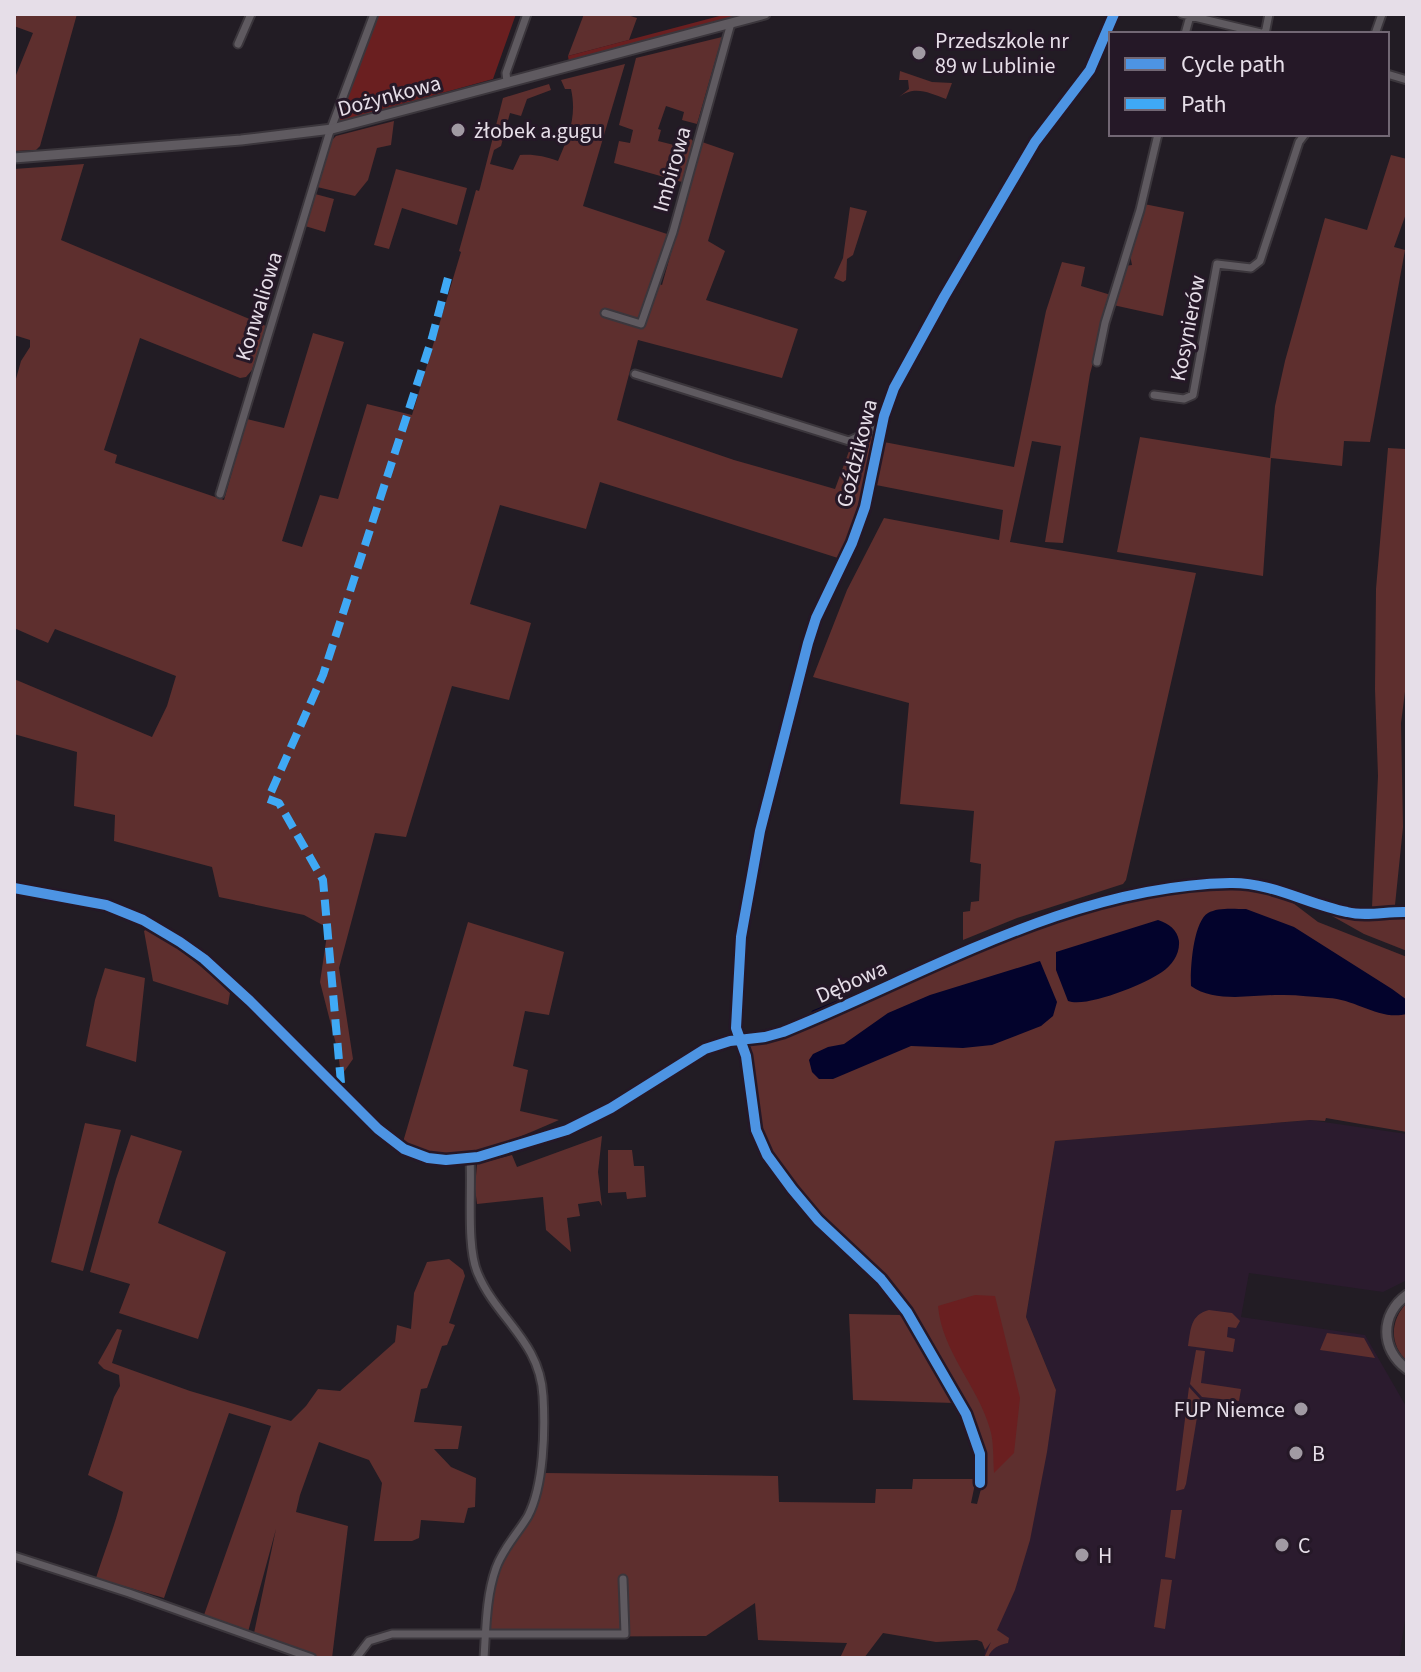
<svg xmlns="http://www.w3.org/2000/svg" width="1421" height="1672" font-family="'Source Sans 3',sans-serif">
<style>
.built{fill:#2b1b2e}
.green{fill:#5e2f2e}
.forest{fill:#6a1f20}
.water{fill:#03032c}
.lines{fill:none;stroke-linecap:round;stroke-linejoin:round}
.stream{stroke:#03032c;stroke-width:3}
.street-casing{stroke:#3b363c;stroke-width:11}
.secondary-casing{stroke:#3b363c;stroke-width:13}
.street{stroke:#5f5a60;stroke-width:7}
.secondary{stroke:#5f5a60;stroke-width:9}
.quiet{stroke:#3fa9f5;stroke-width:8;stroke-dasharray:16 8;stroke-linecap:butt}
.cycleway-casing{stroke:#251827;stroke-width:15}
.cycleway{stroke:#4d94e3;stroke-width:10}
.poi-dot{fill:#a19aa3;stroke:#251827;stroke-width:3}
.labels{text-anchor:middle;stroke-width:6;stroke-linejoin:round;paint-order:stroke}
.poi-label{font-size:22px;fill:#e6dee8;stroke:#251827;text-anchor:start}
.street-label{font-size:22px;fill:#e6dee8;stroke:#251827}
</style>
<rect width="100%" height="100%" fill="#221c24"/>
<path class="built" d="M1310,1120l97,14v146l-24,12 -134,-19 -8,44 124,18 42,73v200l-8,50h-415l1,-8 30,-60 41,-200 -30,-73 29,-176z"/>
<path class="green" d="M14,14h63l-37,132 -4,4 -22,1v-71l19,-47 -19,-7z
M584,14h40l13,4 -8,22 -61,16z
M722,37l-25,87 -15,-4 2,-8 -18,-6 -8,23 3,1 -3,11 16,4 3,-8 13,1 3,3 -11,41 -68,-19 5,-22 11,2 3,-13 -14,-5 17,-67z
M625,64l-42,142 84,28 -13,48 8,3 40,-143 32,11 -26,88 17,10 -19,49 92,29 -16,49 -144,-38 -21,80 117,40 101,29 17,-46 25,-11 -12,62 -24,65 -241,-77 -14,47 -86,-24 -30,99 61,19 -22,77 -57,-14 -46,151 -31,-4 -36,135 14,91 -12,17 -3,-24 -18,-70 8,-54 -24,-13 -85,-18 -7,-30 -98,-26 1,-26 -41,-9 3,-54 -63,-18v-55l138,58 15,-31 9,-30 -121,-47 -7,14 -34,-15v-242l7,-25 9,-14v-7l-16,-5v-166l70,-5 -23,76 205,86 -14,44 -6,7 -6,1 -100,-40 -36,112 13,5 -2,8 109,37 23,-81 37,9 29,-95 31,9 -62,199 20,6 18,-52 18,4 29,-95 45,11 49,-163 -2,-1 17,-61 3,1 1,-3 23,-90 46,-14 2,6 -24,9 -6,17 -11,-3 -9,33 -7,4 -4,14 23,6 7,-15c14,-1 24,1 38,6 11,-25 19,-45 13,-72h-6l-4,-9z
M900,71l32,11 20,1 -6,16c-17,-6 -31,-14 -47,-2l10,-8 -1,-9h-9z
M394,121l-3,24 -14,3 -9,32 -13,16 -38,-9 13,-45 6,-6z
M1391,155l16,4v52l-13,36 11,3 -35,192 -26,-1 -2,25 -71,-8 -8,118 -146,-24 23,-115 130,21 5,-52 10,-45 40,-143 42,12z
M396,169l71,19 -10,37 -55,-17 -13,41 -15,-4z
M315,194l19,5 -9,33 -20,-6z
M1144,204l40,8 -21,104 -50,-11 11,-39 8,-1 -2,-10z
M850,207l17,4 -14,44 -6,4 -1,21 -3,2 -9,-4 9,-20z
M1062,262l23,5 -4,19 30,9 -21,79 -27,169 -18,-1 16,-96 -29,-5 -22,101 186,31 -70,307 -3,4 -106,34 -54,22v-28l7,-1 1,-9 8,-1 2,-37 -11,-2 4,-51 -74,-7 9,-101 -96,-26 34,-87 37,-72 115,22 4,-30 -127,-25 8,-43 130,25 32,-156z
M1407,433v243l-6,47 2,104 -8,78 12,2v44l-43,-17 -39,-22 33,6 14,-11 6,-131 -3,-87 1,-100 12,-141 17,1z
M1244,886l25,4 20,10 29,22 89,35v175l-81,-14 -1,3 -15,-1 -255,21 -29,176 30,73 -9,62 -17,88 -15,50 -18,40 12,8 -1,5c-9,2 -17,5 -20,15h-4l7,-16 -6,8 -3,-8 -5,-2 -41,2 -53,-9 -19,25h-24l7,-15 -89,-3 -3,-37 -49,33 -217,1 6,-53 4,-15 5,-12 28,-41 13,-43 233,3 1,26 96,1 1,-14h36l1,-10h63l-5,24 6,1 8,-30 -3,-28 -6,-6 -10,-26 -73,-122 -75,-73 -56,-72 -13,-64 -2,-42 29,-7 244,-103 96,-35z
M468,922l96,30 -15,63 -24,-4 -12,55 15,4 -8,41 39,9c-51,21 -102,51 -156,22z
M147,929c32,18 57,39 83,64l-2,12 -75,-24 -9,-50z
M105,968l40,10 -9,84 -50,-16 9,-46z
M85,1123l36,7 -38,141 -32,-9z
M131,1135l51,16 -24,72 68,29 -28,87 -79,-26 11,-29 -40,-12 26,-93z
M602,1136l-4,36 4,34 -3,-5 -21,3 2,12 -13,2 4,34 -25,-22 -3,-33 -66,7 -2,-16 2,-24 35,-9 5,12z
M608,1150h24l2,16h10l2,31 -19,2 -1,-7 -18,1z
M449,1259l14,11 2,6 -16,47 6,2 -8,20 -5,1 -15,42 -6,1 -7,33 48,4 -4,23h-24l17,18 25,11 -1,29 -7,1 -4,15 -43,-3 -2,18 -7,3h-38l8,-58 -13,-23 -50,-18 -19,53 -4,17 52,14 -16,132h-11l-67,-25 22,-104 -28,103 -44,-17 67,-189 -42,-13 -65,185 -68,-20c9,-29 21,-57 27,-86l-35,-17 26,-78 6,-11 -1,-11 -15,-6 -6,-6 19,-34 5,1 -10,33 78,28 101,30 15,-15 12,-17 22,2 55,-49 2,-17 14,4 3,-36 13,-31z
M1407,1303v58c-18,-17 -17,-41 0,-58z
M1209,1310l23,3 8,8 -4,7 -8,-1 -1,10 8,2 -2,13 -45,-6c3,-17 2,-31 21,-36z
M849,1314l52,1 18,23 36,65 -102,-3z
M1327,1333l37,5 11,20 -55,-8z
M1196,1350l9,1 -4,32 40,6 -2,12 -37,-4 -12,-13z
M1189,1387l11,12 -14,85 -2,5 -8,2z
M1171,1510h11l-7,49 -10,-2z
M1161,1579l11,1 -7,49 -11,-2z"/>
<path class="forest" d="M378,14h138l-23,65 -156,43z
M727,14h19l-177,48 -1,-6z
M975,1295l20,1 25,102 -6,55 -20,20c-1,-14 0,-31 -4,-44 -12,-43 -48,-77 -52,-123z"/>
<path class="water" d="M1246,909l48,18 98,62 15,11v14c-28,7 -51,-15 -79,-16 -15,-1 -29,-3 -44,-3 -28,-1 -68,9 -93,-9 -1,-16 2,-64 17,-73 10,-6 27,-4 38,-4z
M1158,920c11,4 19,9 21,21 1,13 -7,24 -17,31 -17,12 -75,36 -94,29l-12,-31v-18z
M1040,961l17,41 -4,14 -12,10 -49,19 -29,3 -52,-2 -78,33h-14l-7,-7 -3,-12 4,-6 15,-7 16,-3 44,-31 42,-18z"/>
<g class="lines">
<path class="stream" d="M813,1012l69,-28"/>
<g class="street-casing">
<path id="street" d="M1182,14l83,20
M1185,34l5,-18
M1265,34l4,-20
M1375,34l7,-20
M238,44l13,-30
M1387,74l20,6
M507,82l-1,-9 21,-59
M605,313l36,11 32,-92 58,-209
M1097,362l8,-39 35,-113 18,-76
M635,374l214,67 33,-15
M1154,395l30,4 9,-4 24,-131 34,4 9,-7 39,-119 6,-8
M220,494l109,-360 45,-120
M14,888l92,17 37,15 37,22 24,17 46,42 128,128 26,20 24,9 18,2 32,-3 89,-27 44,-22 94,-59 25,-8 35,-4 18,-5c144,-58 287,-146 447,-149 41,-1 77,21 117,29 20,5 40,-1 60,0
M470,1159c2,31 -4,89 8,115 19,45 62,67 65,122 2,34 1,89 -15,120 -10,17 -25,32 -32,52 -10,28 -10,60 -12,90
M980,1483v-29l-14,-40 -59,-102 -26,-33 -63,-59 -26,-31 -25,-34 -11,-25 -10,-74 -10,-28 5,-91 19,-106 48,-188 8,-25 36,-75 13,-36 19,-91 10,-28 50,-91 91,-155 55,-72 24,-56
M14,1556l115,37 183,65
M356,1658l13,-17 23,-7h233l-2,-55"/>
</g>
<g class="secondary-casing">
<path id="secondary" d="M14,158l227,-18 91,-11 433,-115
M1407,1295c-27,19 -27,54 0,74"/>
</g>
<use href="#street" class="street"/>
<use href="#secondary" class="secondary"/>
<path class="quiet" d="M341,1083l-18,-203 -44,-77 -11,-4 55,-124 109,-337 17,-64"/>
<g class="cycleway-casing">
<path id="cycleway" d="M14,888l92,17 37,15 37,22 24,17 46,42 128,128 26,20 24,9 18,2 32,-3 89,-27 44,-22 94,-59 25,-8 35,-4 18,-5c144,-58 287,-146 447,-149 41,-1 77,21 117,29 20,5 40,-1 60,0
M980,1483v-29l-14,-40 -59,-102 -26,-33 -63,-59 -26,-31 -25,-34 -11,-25 -10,-74 -10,-28 5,-91 19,-106 48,-188 8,-25 36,-75 13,-36 19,-91 10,-28 50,-91 91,-155 55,-72 24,-56"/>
</g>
<use href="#cycleway" class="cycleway"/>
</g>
<g class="poi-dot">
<circle cx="919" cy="53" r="8"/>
<circle cx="458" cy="130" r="8"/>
<circle cx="1301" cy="1409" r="8"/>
<circle cx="1296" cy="1453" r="8"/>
<circle cx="1282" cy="1545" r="8"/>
<circle cx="1082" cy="1555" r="8"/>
</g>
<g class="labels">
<g class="poi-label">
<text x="935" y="48">Przedszkole nr<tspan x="935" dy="25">89 w Lublinie</tspan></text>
<text x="474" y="138">żłobek a.gugu</text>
<text x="1285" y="1417" text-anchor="end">FUP Niemce</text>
<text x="1312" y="1461">B</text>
<text x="1298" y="1553">C</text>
<text x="1098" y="1563">H</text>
</g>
<g class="street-label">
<text transform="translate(389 95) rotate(-15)" y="8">Dożynkowa</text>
<text transform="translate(671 169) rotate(-74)" y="8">Imbirowa</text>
<text transform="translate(258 306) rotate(-73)" y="8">Konwaliowa</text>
<text transform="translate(1187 328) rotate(-79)" y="8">Kosynierów</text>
<text transform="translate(856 453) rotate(-76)" y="8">Goździkowa</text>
<text transform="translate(851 981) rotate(-24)" y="8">Dębowa</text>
</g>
</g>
<rect width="1421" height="1672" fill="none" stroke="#e6dee8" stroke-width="32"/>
<rect x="1109" y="32" width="280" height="104" fill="#251827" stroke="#726774" stroke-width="2"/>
<rect x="1125" y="58" width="40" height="12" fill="#4d94e3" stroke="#726774" stroke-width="2"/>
<text x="1181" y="72" font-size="24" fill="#e6dee8">Cycle path</text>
<rect x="1125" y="98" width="40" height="12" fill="#3fa9f5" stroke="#726774" stroke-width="2"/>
<text x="1181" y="112" font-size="24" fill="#e6dee8">Path</text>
</svg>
